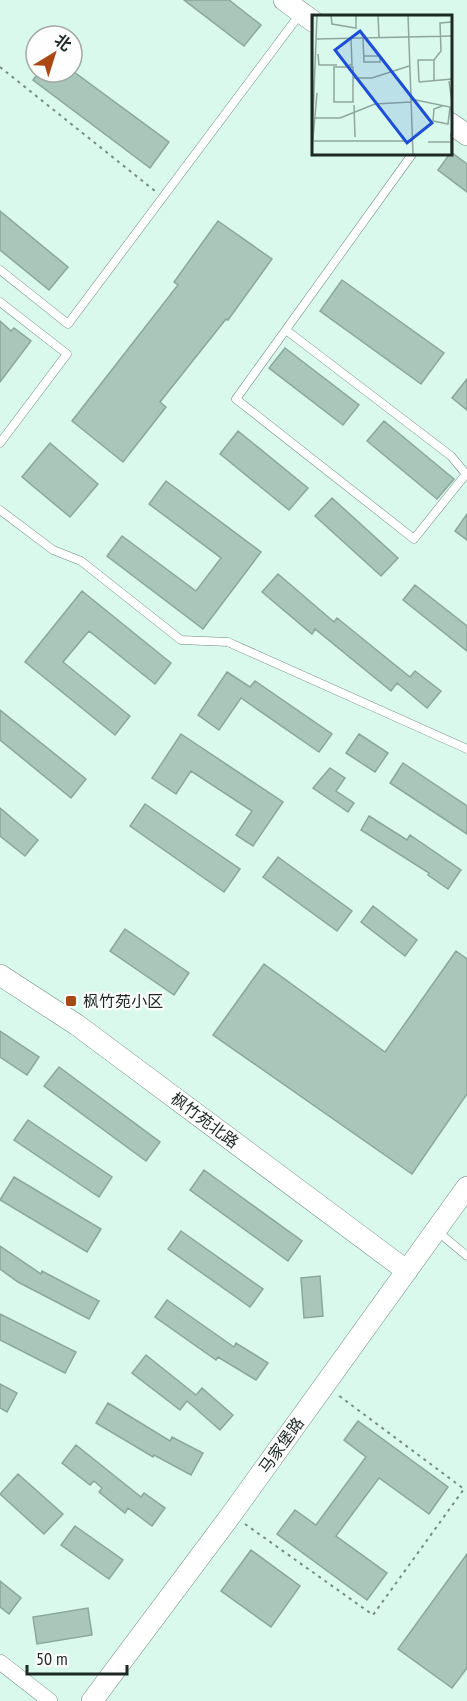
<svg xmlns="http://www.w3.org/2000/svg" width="467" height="1701" font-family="'PT Sans Narrow','Noto Sans SC',sans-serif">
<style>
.building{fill:#a8c6ba;stroke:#8aa79c;stroke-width:1.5}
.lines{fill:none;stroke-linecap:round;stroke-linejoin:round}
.lane-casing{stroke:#6e8a7f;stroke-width:9}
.street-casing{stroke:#6e8a7f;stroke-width:16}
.secondary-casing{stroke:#6e8a7f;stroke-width:22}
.path{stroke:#768c83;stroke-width:2;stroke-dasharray:3 4.5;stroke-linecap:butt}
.lane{stroke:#fff;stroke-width:8}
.street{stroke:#fff;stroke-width:15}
.secondary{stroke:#fff;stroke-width:21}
.poi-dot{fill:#ab4714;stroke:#fefefe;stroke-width:2}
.labels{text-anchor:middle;stroke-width:4.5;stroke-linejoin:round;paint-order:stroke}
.poi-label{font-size:16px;fill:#1d2924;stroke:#fefefe;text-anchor:start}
.street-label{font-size:16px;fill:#1d2924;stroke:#fefefe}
.inset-road{fill:none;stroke:#8ea69c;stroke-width:1.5}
.view{fill:#1d4ed8;fill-opacity:0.15;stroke:#1d4ed8;stroke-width:3}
.inset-edge{fill:none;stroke:#1d2924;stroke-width:3}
</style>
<rect width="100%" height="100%" fill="#d9f9ec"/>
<path class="building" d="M184,0h45l32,25 -17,21z
M39,72h35l95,70 -19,26 -117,-88z
M451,152l16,12v28l-29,-22z
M0,211l68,56 -19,23 -49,-40z
M218,221l54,38 -44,61 -2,-1 -66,83 6,5 -43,55 -51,-41 106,-136 -4,-3z
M342,280l102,73 -23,31 -101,-73z
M0,321l11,10 3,-3 17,13 -31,41z
M285,348l74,57 -16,20 -74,-57z
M467,379v31l-15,-12z
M384,421l70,58 -17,20 -70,-58z
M238,431l70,57 -19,22 -69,-56z
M50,443l48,41 -28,33 -48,-40z
M166,481l95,71 -58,77 -96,-73 15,-20 74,55 25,-33 -72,-54z
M332,498l66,60 -17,18 -66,-60z
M467,514v26l-12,-9z
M278,574l56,48 3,-4 73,59 5,-6 26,20 -14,17 -30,-25 -6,8 -76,-62 -3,5 -50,-42z
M415,585l52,41v25l-64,-51z
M82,591l89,72 -16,21 -66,-53 -26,31 67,54 -15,19 -90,-73z
M227,672l23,15 5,-6 77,53 -13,18 -78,-54 -22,32 -21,-15z
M0,710l86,69 -15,19 -71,-58z
M181,734l102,68 -30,44 -17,-11 16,-24 -61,-40 -15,23 -24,-16z
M359,734l29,19 -13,19 -29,-19z
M403,763l64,43v28l-77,-51z
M330,768l15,10 -9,13 18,12 -6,9 -35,-24z
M145,804l95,65 -16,23 -94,-66z
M0,808l38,32 -13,16 -25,-20z
M369,816l38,24 3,-5 51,35 -13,19 -20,-14 1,-2 -68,-43z
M278,857l74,54 -15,20 -74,-54z
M373,906l44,34 -12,16 -44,-34z
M125,929l64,44 -15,22 -64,-44z
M456,951l11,8v135l-55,80 -199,-139 51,-71 121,88z
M0,1031l39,26 -12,18 -27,-18z
M59,1067l101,75 -14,19 -102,-75z
M28,1120l84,57 -13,20 -85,-57z
M204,1170l98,71 -14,20 -98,-71z
M14,1177l87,52 -14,23 -87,-52z
M181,1231l82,58 -13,18 -82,-58z
M0,1246l41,28 1,-3 57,30 -10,18 -71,-37 -18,-13z
M320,1276l3,40 -19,2 -3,-40z
M167,1300l67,47 2,-4 32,20 -12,17 -38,-23 -2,3 -61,-43z
M0,1314l76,38 -11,21 -65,-33z
M146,1355l50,40 6,-7 31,27 -13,15 -33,-29 -7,9 -48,-37z
M0,1384l17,9 -10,19 -7,-4z
M108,1403l62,38 2,-4 31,16 -12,22 -37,-20 -1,2 -57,-34z
M358,1421l90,66 -19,27 -50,-36 -43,58 51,37 -20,27 -90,-66 18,-24 21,15 50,-68 -22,-17z
M76,1445l65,52 3,-4 21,15 -13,18 -24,-18 -3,5 -26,-21 3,-4 -8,-7 -4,4 -28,-22z
M18,1474l45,40 -19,20 -44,-40z
M75,1526l48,34 -14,19 -48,-34z
M251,1550l49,36 -29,41 -50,-36z
M467,1554v114l-15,20 -54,-39z
M0,1581l21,17 -12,16 -9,-7z
M88,1608l4,27 -55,9 -4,-27z"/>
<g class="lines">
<g class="lane-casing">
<path id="lane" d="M0,270l68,54 232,-310
M0,302l67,52 -67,89
M286,330l165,126 15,18 -52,65 -178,-140 177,-246
M0,510l53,40 28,11 100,79 47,2 239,107
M437,1231l30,25"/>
</g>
<g class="street-casing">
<path id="street" d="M0,1662l50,39"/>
</g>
<g class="secondary-casing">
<path id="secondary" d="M284,0l30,22
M450,123l17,12
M0,975l77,50 330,246
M92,1701l139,-186 236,-328"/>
</g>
<path class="path" d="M0,67l155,124
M245,1524l128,91 91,-126 -126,-94"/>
<use href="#lane" class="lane"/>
<use href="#street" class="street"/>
<use href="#secondary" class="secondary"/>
</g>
<rect class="poi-dot" x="65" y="995" width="12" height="12" rx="3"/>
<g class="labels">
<g class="poi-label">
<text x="83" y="1007">枫竹苑小区</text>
</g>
<g class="street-label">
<text transform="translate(205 1120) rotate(37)" y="6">枫竹苑北路</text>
<text transform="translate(281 1445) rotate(-54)" y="6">马家堡路</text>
</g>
</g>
<g transform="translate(312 15)">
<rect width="140" height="140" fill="#d9f9ec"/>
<path class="inset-road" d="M19,0l1,9 24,4v-13M66,0l1,23M96,0l5,139M51,23l1,24h16v-6h-16M4,24l136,-3M6,39l1,11h18M122,45v21M37,50h3l-1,-27M0,54l1,-54M41,63v-11h-19v35h19v-24h19l37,-12M137,66l3,21M107,67l-1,-22h16l7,-9 -1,-28 12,-1M107,67l33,-3M99,84l39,8 -2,17 -15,-3 1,-12 8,-3M42,90l1,32M2,103h26l35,-14 36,-2M0,126l5,-126M2,126h98M116,127h23M0,135l5,-57M139,139v-21"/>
<path class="view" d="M48,16l72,92 -25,20 -72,-93z"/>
<rect width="140" height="140" class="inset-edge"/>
</g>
<g transform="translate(54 54) rotate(38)"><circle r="28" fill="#fefefe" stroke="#a4a9a7" stroke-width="1.5"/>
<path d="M0-4.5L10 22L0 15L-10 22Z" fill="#ab4714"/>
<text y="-9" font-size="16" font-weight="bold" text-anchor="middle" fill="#1d2924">北</text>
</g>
<path d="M27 1665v9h100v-9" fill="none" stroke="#1d2924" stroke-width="3"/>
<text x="36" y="1665" font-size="18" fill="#1d2924" stroke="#fefefe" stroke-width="4.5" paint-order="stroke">50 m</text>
</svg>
